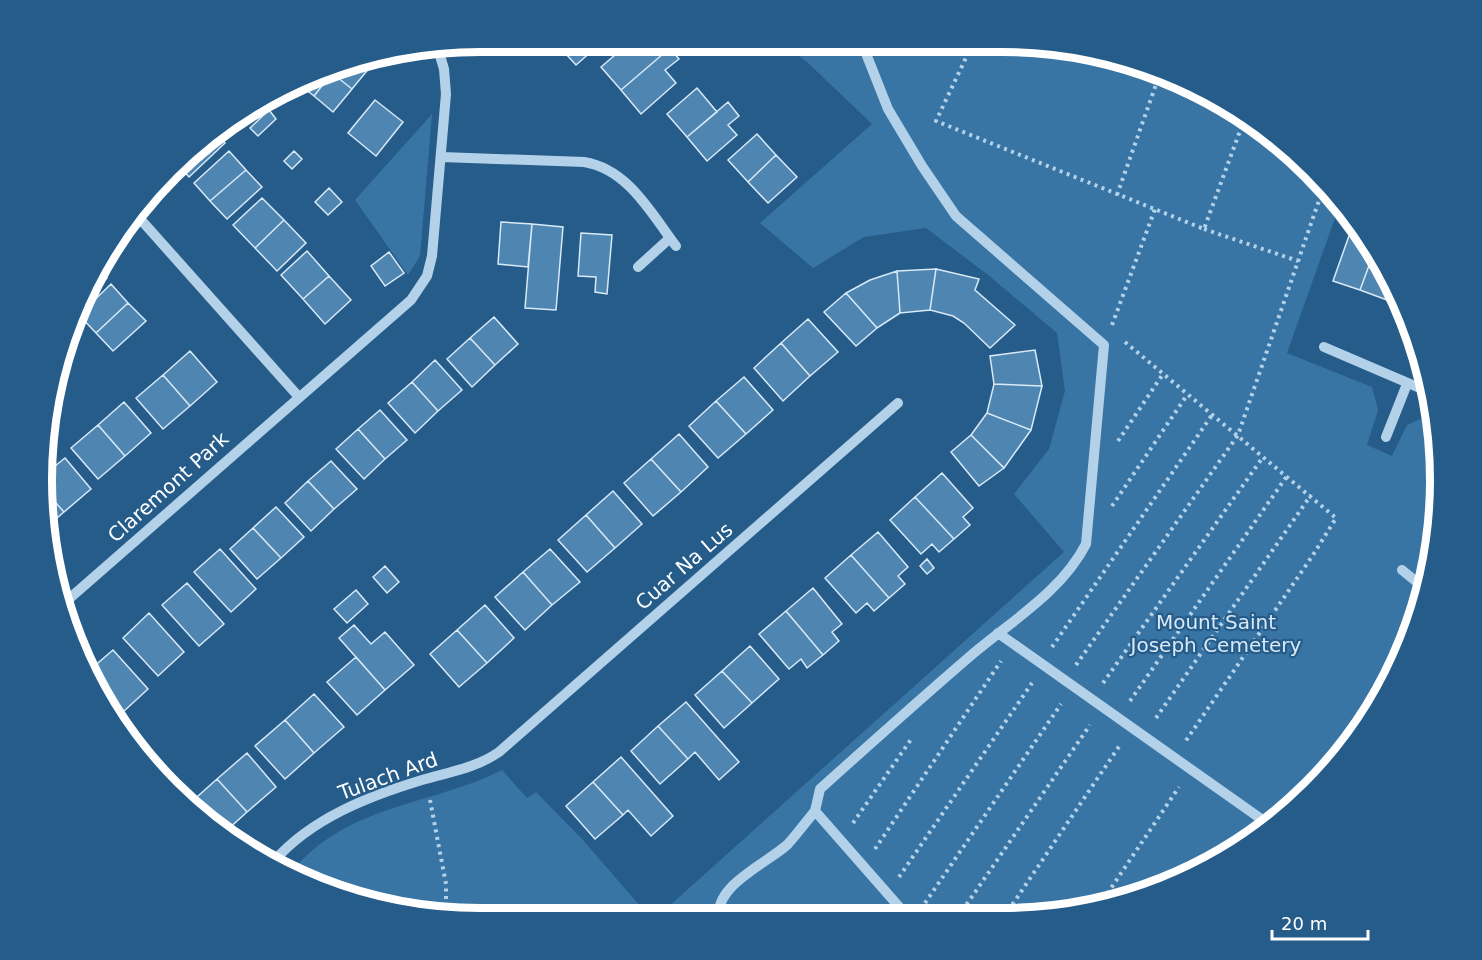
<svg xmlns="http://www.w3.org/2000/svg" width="1482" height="960" font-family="'DejaVu Sans',sans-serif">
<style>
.green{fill:#3875a4}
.building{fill:#4f86b1;stroke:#d8e9f7;stroke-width:1.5}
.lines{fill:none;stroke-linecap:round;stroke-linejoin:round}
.path{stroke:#b3d2e9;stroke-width:4;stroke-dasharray:3 4.5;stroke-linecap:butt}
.minor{stroke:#b3d2e9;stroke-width:10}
.labels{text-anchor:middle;stroke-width:4.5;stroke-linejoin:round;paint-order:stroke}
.street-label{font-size:20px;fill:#fff;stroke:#265c89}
.park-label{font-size:20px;fill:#d8e9f7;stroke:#265c89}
.rim{fill:none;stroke:#fff;stroke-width:8}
</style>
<rect width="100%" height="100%" fill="#265c89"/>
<path class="green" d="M783,44l277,2 135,41 96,63 49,54 -53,149 85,34 6,23 -11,35 25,11 15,-31 16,-7 11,1 5,32 -3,86 -19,83 -36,79 -49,70 -63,58 -73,46 -80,30 -86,14 -371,-2 405,-363 -50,-58 35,-45 16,-58 -8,-58 -69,-58 -62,-47 -62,9 -51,31 -53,-45 112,-99 -65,-62z
M432,114l-12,142 -12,19 -53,-75z
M502,770l25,28 9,-6 46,47 66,76 -225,-1 -111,-29 -21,-13c58,-69 137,-65 211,-102z"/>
<path class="building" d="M555,42l46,1 -25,22z
M629,43h13l3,4 5,-4h15l5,5 -49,42 -20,-23z
M754,44h14l-8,10 -8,-7z
M670,48l9,11 -14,11 11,13 -35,31 -20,-24z
M363,61l7,6 -18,22 -20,-16 8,-8z
M329,70l3,3 -18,23 -14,-11z
M332,73l20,16 -19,23 -19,-16z
M697,88l20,24 -30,25 -20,-23z
M375,100l28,22 -27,34 -28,-23z
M728,102l11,14 -11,9 9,10 -30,26 -20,-24z
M269,110l7,9 -18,17 -8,-8z
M217,134l8,9 -36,34 -8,-9z
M757,134l19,21 -28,27 -20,-22z
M229,151l17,19 -36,31 -16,-18z
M294,151l8,8 -10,10 -8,-8z
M776,155l21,22 -29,26 -20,-21z
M246,170l16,17 -35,32 -17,-18z
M329,188l13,14 -14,13 -13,-13z
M262,198l22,22 -29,28 -22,-23z
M284,220l22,23 -29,28 -22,-23z
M501,222l31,2 -4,43 -30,-3z
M532,224l31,3 -7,83 -31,-2z
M581,233l31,2 -5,59 -12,-2 1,-15 -18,-1z
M1350,233l15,5 9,14 -14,38 -27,-9z
M307,251l22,25 -26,23 -22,-24z
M389,252l15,21 -19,13 -14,-20z
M1374,252l19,31 -6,17 -27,-10z
M936,269l-6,41 -30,3 -3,-42z
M936,269l43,10 -4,11 40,35 -25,23 -26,-25 -11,-7 -23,-6z
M897,271l3,42 -23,15 -31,-35 24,-13z
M101,272l6,6 -16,13z
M329,276l22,24 -26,24 -22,-25z
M111,284l17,19 -32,30 -17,-18z
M846,293l31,35 -21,18 -32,-34z
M128,303l18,18 -33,30 -17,-18z
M494,317l24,27 -23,21 -25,-27z
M808,319l30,33 -28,24 -29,-33z
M470,338l25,27 -23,22 -25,-28z
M781,343l29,33 -27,25 -29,-33z
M1035,350l7,36 -48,-2 -4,-28z
M190,351l27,31 -27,24 -27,-31z
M435,360l27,30 -24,21 -26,-29z
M163,375l27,31 -27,23 -27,-31z
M744,377l29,33 -27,24 -30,-33z
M412,382l26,29 -23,22 -27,-30z
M994,384l48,2 -11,44 -44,-17z
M716,401l30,33 -28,24 -29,-32z
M124,402l27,31 -26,23 -27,-31z
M380,410l27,30 -22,19 -27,-30z
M987,413l44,17 -27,38 -33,-33z
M98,425l27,31 -27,23 -27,-31z
M358,429l27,30 -21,20 -28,-30z
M679,434l29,33 -27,25 -30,-33z
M971,435l33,33 -25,18 -28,-34z
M65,458l26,31 -27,23 -17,-19 -2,-19z
M651,459l30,33 -28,24 -29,-33z
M331,461l26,28 -23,20 -26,-28z
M942,473l31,35 -10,9 7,8 -16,14 -39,-42z
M308,481l26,28 -23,22 -26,-28z
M613,491l29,33 -27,24 -29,-33z
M47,493l17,19 -14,12z
M915,497l39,42 -15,13 -7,-8 -11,10 -31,-34z
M276,507l28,30 -23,21 -28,-30z
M586,515l29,33 -28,24 -29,-32z
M253,528l28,30 -24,21 -27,-30z
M878,532l30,35 -10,9 7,8 -16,14 -38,-43z
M220,549l36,40 -25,23 -37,-40z
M550,549l30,33 -28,23 -29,-33z
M851,555l38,43 -15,13 -7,-8 -11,10 -31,-35z
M927,559l7,9 -7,6 -7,-8z
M385,566l14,16 -12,11 -14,-16z
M523,572l29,33 -27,25 -30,-33z
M187,583l37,41 -25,22 -37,-41z
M813,588l29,36 -10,8 7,9 -16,14 -37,-44z
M356,590l12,14 -21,19 -13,-14z
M485,605l29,33 -27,25 -30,-33z
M786,611l37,44 -16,13 -6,-9 -12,10 -30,-35z
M149,613l35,39 -26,24 -35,-38z
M354,625l17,19 14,-12 29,33 -29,25 -46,-52z
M457,630l30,33 -28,24 -29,-33z
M750,646l29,33 -27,24 -30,-32z
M113,650l35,39 -25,23 -24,-26 -8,-17z
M356,657l29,33 -28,25 -30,-33z
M722,671l30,32 -28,25 -29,-33z
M314,694l30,33 -30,26 -29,-33z
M686,702l53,60 -20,18 -24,-28 -7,7 -30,-33z
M285,720l29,33 -29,26 -30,-33z
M658,726l30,33 -28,25 -29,-33z
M247,753l29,34 -29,25 -30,-33z
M621,757l52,59 -22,20 -23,-26 -5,5 -30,-33z
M217,779l30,33 -21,19 -38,-26z
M593,782l30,33 -28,24 -29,-33z"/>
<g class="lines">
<path class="path" d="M972,45l-36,76 268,108 40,-109
M1117,195l42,-119
M1204,229l94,32
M1112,325l43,-116
M1125,342l211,176 -23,37 -128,187
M1118,441l45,-67
M1112,506l75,-111
M1052,647l160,-232
M1076,665l162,-230 86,-249
M1103,683l160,-226
M1130,701l157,-225
M1156,718l155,-223
M430,800l16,84v30
M853,823l59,-85
M875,849l126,-188
M899,877l133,-194
M925,903l136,-199
M1099,906l80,-119
M958,917l132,-192
M1004,917l116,-172"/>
<path class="minor" d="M866,45l1,11 21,53 34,57 34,50 148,129 -18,199c-25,49 -78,79 -118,114 -50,43 -99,87 -148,131l-5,22 93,106
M442,157l142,5c44,7 67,51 92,84
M134,212l164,184
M638,267l32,-29
M1324,347l105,45
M1386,437l21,-53
M1402,570l22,18
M62,605l349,-305 16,-24 5,-20 14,-162 -2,-25 -6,-20
M998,633l273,193
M274,861c38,-43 95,-65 148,-81 27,-8 54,-12 77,-28l399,-349
M719,916c-4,-31 50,-54 69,-72 9,-10 18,-22 27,-33"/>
</g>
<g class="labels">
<g class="street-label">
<text transform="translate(168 487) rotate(-42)" y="7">Claremont Park</text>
<text transform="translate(684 566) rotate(-41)" y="7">Cuar Na Lus</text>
<text transform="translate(388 776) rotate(-20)" y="7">Tulach Ard</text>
</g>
<g class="park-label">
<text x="1216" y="629">Mount Saint<tspan x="1216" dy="23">Joseph Cemetery</tspan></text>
</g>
</g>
<path d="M0 0H1482V960H0ZM480 52H1002A428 428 0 0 1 1430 480V480A428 428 0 0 1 1002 908H480A428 428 0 0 1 52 480V480A428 428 0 0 1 480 52Z" fill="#265c89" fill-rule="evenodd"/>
<path class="rim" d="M480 52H1002A428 428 0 0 1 1430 480V480A428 428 0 0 1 1002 908H480A428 428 0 0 1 52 480V480A428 428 0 0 1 480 52Z"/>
<path d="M1272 930v9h96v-9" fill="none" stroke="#ffffff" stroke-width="3"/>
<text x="1281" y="930" font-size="18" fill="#ffffff" stroke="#265c89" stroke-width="4.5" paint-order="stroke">20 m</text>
</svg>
